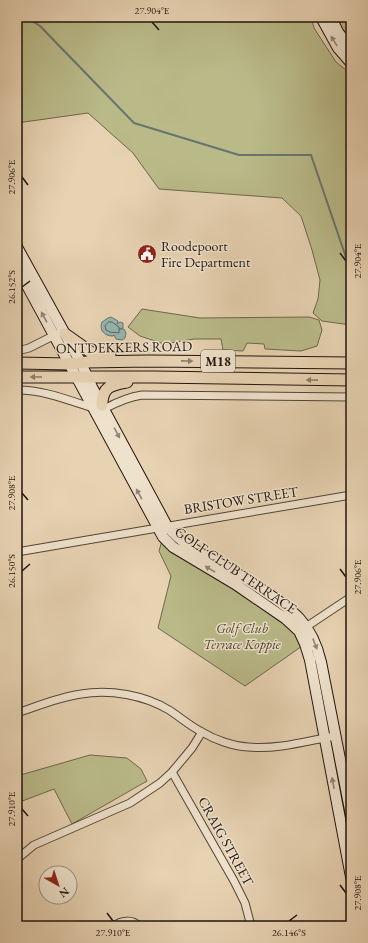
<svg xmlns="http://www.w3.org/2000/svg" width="368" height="943" font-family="'EB Garamond',serif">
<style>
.green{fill:#baba89;stroke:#6d674c}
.water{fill:#97b6b1;stroke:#677570}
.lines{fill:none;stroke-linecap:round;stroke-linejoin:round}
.shore{stroke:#5c6560;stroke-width:1}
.stream{stroke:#677570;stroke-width:2}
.street-casing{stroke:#524437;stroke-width:9}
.secondary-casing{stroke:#20140e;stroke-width:12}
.primary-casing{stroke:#20140e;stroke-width:13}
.street{stroke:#efe2cd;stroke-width:7}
.secondary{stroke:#efe2cd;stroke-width:10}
.primary{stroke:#e7d2b2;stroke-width:11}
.oneway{fill:#928577}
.oneway2{fill:#8d7c68}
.ticks{fill:none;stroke:#20140e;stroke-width:1.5}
.labels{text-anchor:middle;stroke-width:3;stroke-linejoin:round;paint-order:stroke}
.shield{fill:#efe2cd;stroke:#5e5247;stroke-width:1}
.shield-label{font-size:13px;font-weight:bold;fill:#20140e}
.poi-label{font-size:14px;fill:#20140e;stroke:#efe2cd;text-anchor:start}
.street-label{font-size:14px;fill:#20140e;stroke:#efe2cd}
.park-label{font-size:14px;font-style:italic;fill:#4e4633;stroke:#efe2cd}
.neatline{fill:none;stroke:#20140e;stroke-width:1.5}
.ticks-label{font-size:10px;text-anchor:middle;fill:#20140e}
</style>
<rect width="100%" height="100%" fill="#e7d2b2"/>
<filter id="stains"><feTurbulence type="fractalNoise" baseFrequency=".005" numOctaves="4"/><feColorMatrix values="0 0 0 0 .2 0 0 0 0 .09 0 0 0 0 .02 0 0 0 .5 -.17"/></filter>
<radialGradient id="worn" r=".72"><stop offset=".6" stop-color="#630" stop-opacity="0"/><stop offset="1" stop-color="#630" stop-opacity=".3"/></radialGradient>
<path class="green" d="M17,17h294l3,11 22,34 15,12v251l-29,-4 -9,-8 5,-14 2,-19 -8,-30 -11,-34 -19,-18 -123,-9 -26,-36 -45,-40 -71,10z
M336,17h15v27l-4,-4z
M142,309l58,9 109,-1 10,3 3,10 -5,16 -16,5 -36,-2 -1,-5 -17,-1 -4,8 -20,-1 -2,-11h-27l-30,5 -24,-8 -12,-9z
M163,537l103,67 39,40 -60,42 -87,-58 13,-52 -12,-25z
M90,755l37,3 14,11 6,12 -75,43 -18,-35 -37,14v-27z"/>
<path class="water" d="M111,317l7,4 -1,3 3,-2 3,1v5l-4,1h5l2,4 -1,5 -3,2 -6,-1 -2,-4 -1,1c-9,0 -14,-6 -11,-14l6,-4z"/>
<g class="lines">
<path class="shore" d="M109,322h3l7,5v6l-9,-1 -4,-2 -1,-4z"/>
<path class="stream" d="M26,17l14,9 94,97 105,32h72l40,117"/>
<g class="street-casing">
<path id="street" d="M17,351l12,-3 28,-14
M17,390c27,0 51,10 76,18
M104,409c13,-7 24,-12 38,-14l209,2
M17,552l334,-57
M303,629l48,-32
M17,713c21,-7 42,-16 64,-19 29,-5 63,1 88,16 11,7 21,16 33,22 13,8 31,14 46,15 29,3 59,-6 87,-11
M172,772l62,109 11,22 6,23
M17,859l17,-14 96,-42 30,-20 12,-11 20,-24 10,-16
M114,926c7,-6 18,-7 25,0"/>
</g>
<g class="secondary-casing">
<path id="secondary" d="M321,17l17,31 13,15
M331,17l7,15 13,17
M17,247l64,116 11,24 75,139c16,19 35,28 57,40 13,7 25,15 37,23 32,21 51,34 60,73l30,153
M17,267l146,270 10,10 62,37 51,35 13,12 6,13 5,16 41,217"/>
</g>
<g class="primary-casing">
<path id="primary" d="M65,334l27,19 18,3
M17,363l53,1 17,-2 61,-1 203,2
M17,377h138l196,3
M102,405c0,-19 10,-20 25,-23"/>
</g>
<use href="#street" class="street"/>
<use href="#secondary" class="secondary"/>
<use href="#primary" class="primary"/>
</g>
<defs><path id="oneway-solid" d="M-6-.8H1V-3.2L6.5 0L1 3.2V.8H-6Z"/></defs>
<g class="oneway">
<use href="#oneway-solid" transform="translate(334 41) rotate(-122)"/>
<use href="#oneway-solid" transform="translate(44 317) rotate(-119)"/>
<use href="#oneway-solid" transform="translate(117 433) rotate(62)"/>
<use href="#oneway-solid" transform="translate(139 494) rotate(-119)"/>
<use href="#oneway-solid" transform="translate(210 569) rotate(-149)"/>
<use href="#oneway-solid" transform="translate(315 644) rotate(69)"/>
<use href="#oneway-solid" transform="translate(333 783) rotate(-101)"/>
</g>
<g class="oneway2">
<use href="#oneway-solid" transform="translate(187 361) rotate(1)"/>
<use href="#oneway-solid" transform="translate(36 377) rotate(-180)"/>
<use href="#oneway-solid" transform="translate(312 380) rotate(-179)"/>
</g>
<path class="ticks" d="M152,22l7,8M22,177l6,8M340,253l6,8M22,287l8,-6M22,493l6,7M340,569l6,8M22,571l8,-7M22,809l6,7M340,885l6,8M107,913l6,8M289,921l8,-6"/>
<defs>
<g id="civic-disc" transform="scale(1)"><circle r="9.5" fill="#8f2418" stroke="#efe2cd"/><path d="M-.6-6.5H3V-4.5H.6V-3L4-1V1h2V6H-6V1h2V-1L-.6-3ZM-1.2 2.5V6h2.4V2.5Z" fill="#fff"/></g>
</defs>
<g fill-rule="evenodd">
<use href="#civic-disc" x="147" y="254"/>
</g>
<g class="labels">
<rect class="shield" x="201" y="350" width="34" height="22" rx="3"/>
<g class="shield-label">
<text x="218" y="366">M18</text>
</g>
<g class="poi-label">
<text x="161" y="251">Roodepoort<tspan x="161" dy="16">Fire Department</tspan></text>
</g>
<g class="street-label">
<text transform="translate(124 347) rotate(-1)" y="5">ONTDEKKERS ROAD</text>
<text transform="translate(241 500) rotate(-9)" y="5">BRISTOW STREET</text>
<text transform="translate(236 570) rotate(34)" y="5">GOLF CLUB TERRACE</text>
<text transform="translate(226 841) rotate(61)" y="5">CRAIG STREET</text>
</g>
<g class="park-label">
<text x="242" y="633">Golf Club<tspan x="242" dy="16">Terrace Koppie</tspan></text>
</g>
</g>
<rect width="368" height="943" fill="none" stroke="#e7d2b2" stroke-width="44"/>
<g transform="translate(58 885) rotate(141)"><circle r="19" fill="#efe2cd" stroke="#9c9081"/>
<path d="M0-3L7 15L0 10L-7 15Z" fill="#8f2418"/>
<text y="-6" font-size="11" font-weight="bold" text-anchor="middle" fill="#20140e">N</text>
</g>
<rect x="22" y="22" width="324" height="899" class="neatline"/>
<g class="ticks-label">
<text x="152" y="14">27.904°E</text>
<text transform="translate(11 177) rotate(-90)" y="4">27.906°E</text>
<text transform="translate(357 261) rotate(-90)" y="4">27.904°E</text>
<text transform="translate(11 287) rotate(-90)" y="4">26.152°S</text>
<text transform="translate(11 493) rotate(-90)" y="4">27.908°E</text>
<text transform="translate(11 571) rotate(-90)" y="4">26.150°S</text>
<text transform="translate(357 577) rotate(-90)" y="4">27.906°E</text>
<text transform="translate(11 809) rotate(-90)" y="4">27.910°E</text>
<text transform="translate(357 893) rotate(-90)" y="4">27.908°E</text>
<text x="113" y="936">27.910°E</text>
<text x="289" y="936">26.146°S</text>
</g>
<rect width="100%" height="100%" filter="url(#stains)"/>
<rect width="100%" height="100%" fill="url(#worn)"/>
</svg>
